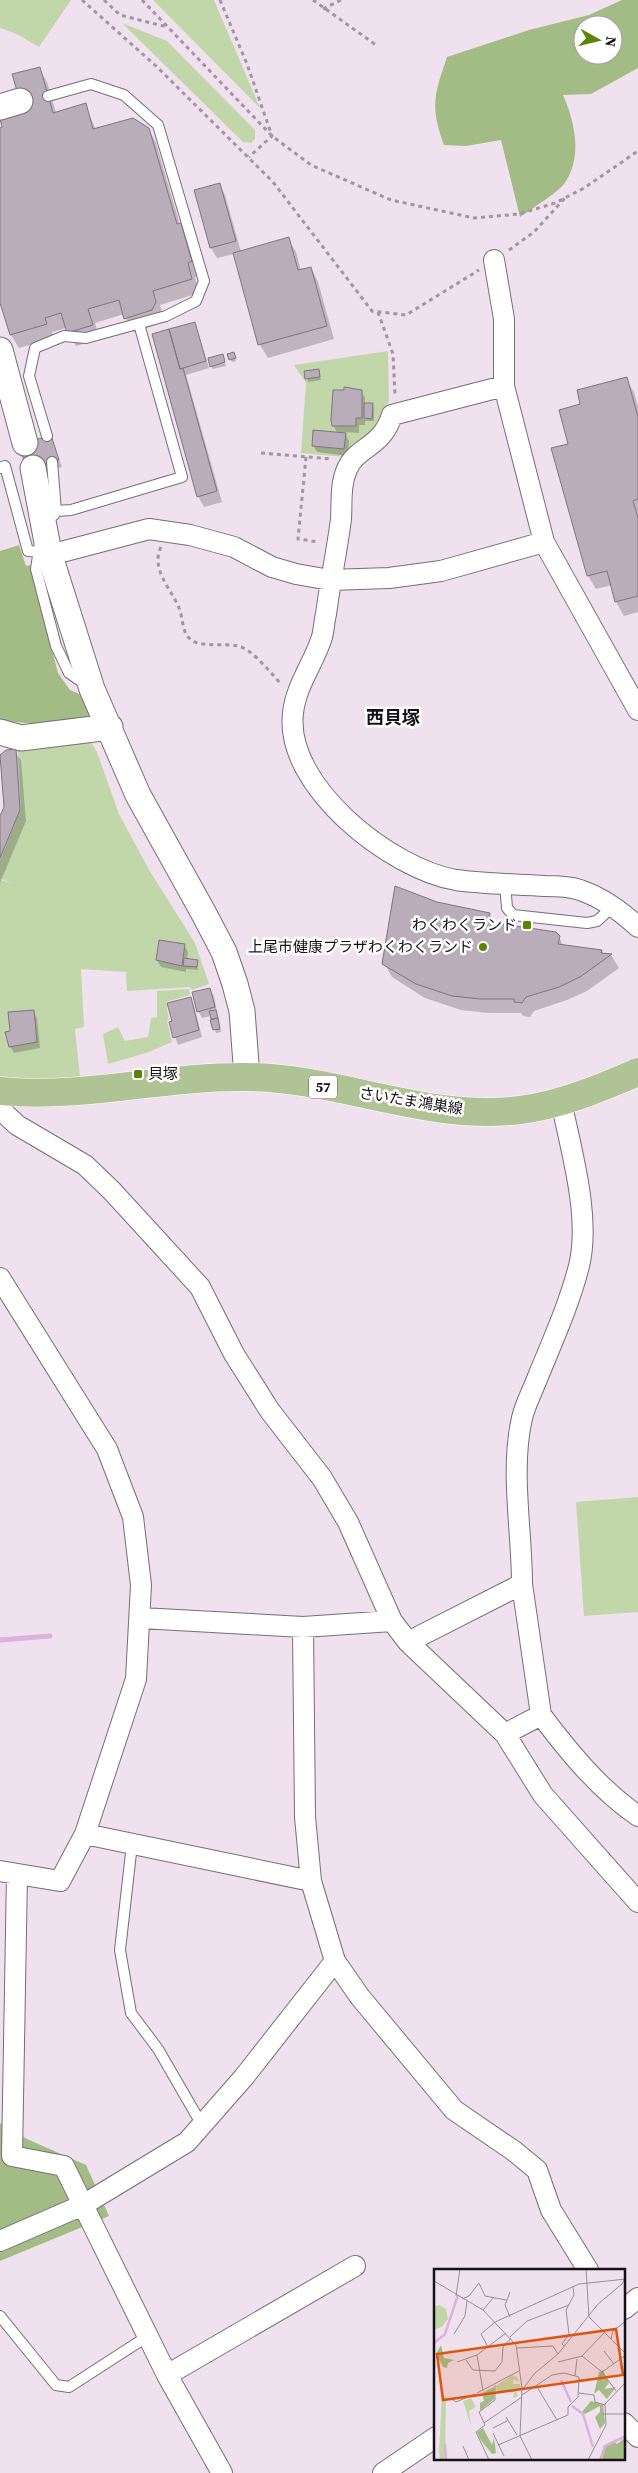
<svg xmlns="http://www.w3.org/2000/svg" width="638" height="2473" font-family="'Source Serif 4','Noto Sans JP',serif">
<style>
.green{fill:#c2d7a9}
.forest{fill:#a3bc85;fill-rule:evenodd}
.shadow{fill:#0003}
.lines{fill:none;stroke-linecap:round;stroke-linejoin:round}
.stream{stroke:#ddb0dd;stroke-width:5}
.building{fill:#baadba;stroke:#817481}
.service-casing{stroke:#796c78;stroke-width:12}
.minor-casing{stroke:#796c78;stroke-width:22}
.tertiary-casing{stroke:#796c78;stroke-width:27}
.primary-casing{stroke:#fff;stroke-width:29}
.path{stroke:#a296a1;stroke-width:3;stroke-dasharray:4 4;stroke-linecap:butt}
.service{stroke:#fff;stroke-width:10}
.minor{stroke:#fff;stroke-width:20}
.tertiary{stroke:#fff;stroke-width:25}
.primary{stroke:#b0c395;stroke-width:28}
.poi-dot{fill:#5d8409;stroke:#fff;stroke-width:2}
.labels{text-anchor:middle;stroke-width:5;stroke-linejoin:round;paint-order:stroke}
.shield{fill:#fff;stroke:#5c585c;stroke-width:1}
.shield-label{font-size:14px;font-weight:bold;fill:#161116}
.poi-label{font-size:15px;fill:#161116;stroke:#fff;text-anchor:end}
.street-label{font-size:15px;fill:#161116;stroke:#fff}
.quarter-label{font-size:18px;font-weight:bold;fill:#161116;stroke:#fff}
.inset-river{fill:none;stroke:#ddb0dd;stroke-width:2.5}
.inset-road{fill:none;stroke:#998e98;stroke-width:1}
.view{fill:#de550c;fill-opacity:0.15;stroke:#de550c;stroke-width:2.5}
.inset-edge{fill:none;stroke:#161116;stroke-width:2.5}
</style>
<rect width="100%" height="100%" fill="#f0e1ef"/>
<path class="green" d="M0,0h71l-32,47 -22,-13 -17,-6z
M153,0h61l46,108z
M122,23l45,18 88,89v9l-4,4 -8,-1z
M388,351l1,50 -17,32 -26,24 -45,-4 5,-70 -12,-18z
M91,742l6,10 22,62 29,54 47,75 14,41 -17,6 -2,-3 -63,4 -1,-19 -45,-3 3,58 -9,2 5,48 -33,3 -47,-1v-199l12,3 -12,-4v-18l21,-52 -3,-62z
M189,989l1,6 -24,7 3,18 -2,1 5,21 -26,11 -38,11 -5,-30 15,-7 7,14 23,-4 3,-19 6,-1v-26z
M638,1497v115l-54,4 -8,-114z"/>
<path class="forest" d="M622,0h16v68l-47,26 -28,1c12,27 20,63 1,89 -7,9 -34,26 -44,33l-19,-77 -35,6 -22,-1c-14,-38 -10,-50 3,-88l82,-27 60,-15zM583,25h30v30h-30z
M19,545l7,21 4,-1 28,108 12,17 14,6 7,19c-28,11 -62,10 -91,5v-169z
M0,2123l27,16 59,26 23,51 -109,45z"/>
<path class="shadow" d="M39,68l8,14 9,31 29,-8 11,25 52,-2 8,15 24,82 8,13 11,37 -4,2 4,16 -39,12 3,12 -4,7 -26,8 -9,-18 -29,9 5,16 -24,7 -10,-18 -14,4 2,6 -35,10 -8,-13 -11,-36v-170l4,-1z
M219,184l6,11 16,57 47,-13 8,13 5,19 10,-3 7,14 16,57 -66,19 -8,-13 -26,-91 -17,4 -6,-10 -16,-57z
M195,323l14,45 -23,7 36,127 -18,5 -6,-11 -45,-161z
M235,356l1,5 -4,1 -2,-3z
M224,359l2,7 -13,3 -2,-3z
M318,370l3,10 -13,2 -2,-10z
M626,379l8,13 4,15v205l-14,4 -8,-14 -4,-17 -16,4 -8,-13 -18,-131 11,-41z
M345,388l16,3 4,7v6h7l2,4v13h-9v4h-6v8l-15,-1 5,9 -1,15 -31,-4 -4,-7 25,-11 -5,-9z
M50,436l12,31 -30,9z
M15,751l6,10 5,60 -26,62v-64l5,-12z
M437,903l52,11 5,10 65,13 4,9 39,5 2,3 7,1 8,13 -32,23 -20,9 -33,11 -4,6 -7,-1 -2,-3h-32l-28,-3 -36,-12 -33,-21 -8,-14z
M184,945l4,7 -1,8 10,1 1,9 -12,-1v3l-25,-5 -4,-7z
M210,989l4,7 7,36 -5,1 -5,-17 -9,2 -4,-7z
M190,999l4,7 8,31 -24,8 -8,-22 4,-1z
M33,1011l4,7 3,30 -26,5 -4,-7 2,-14z"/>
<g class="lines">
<path class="stream" d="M0,1640l50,-4"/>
</g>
<path class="building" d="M40,67l13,46 33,-10 7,26 40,-11 16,10 28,96 4,-1 11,38 -4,2 4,16 -39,12 3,11 -4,8 -28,9 -5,-19 -31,9 5,16 -26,8 -6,-20 -16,5 2,6 -37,11 -10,-32v-175l2,-1 -2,-8 22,-11 -10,-34z
M220,183l16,58 -26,7 -16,-58z
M289,237l9,33 13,-3 16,59 -69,19 -25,-92z
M195,322l11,39 -26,8 -11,-40z
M169,329l11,40 3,-1 34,123 -20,6 -45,-163z
M234,352l2,6 -7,2 -2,-6z
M223,354l2,8 -15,5 -2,-9z
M319,369l1,8 -15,2 -1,-8z
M627,377l11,40v82l-5,2 5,17v78l-23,6 -8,-31 -20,5 -36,-128 17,-4 -9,-34 21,-6 -3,-14z
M344,387l18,3v28h-6v8h-24l-1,-6 2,-30h11z
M364,403h9l-1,16 -8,-1z
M313,430l33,3 -2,16 -32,-3z
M51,435l8,25 -32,10 -8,-25z
M16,749l4,61 -20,48v-42l4,-9 -4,-52 6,-5z
M395,886l42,16 53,11 -1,9 67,10 4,4 -2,8 44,6 -1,3 11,1 -32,23 -21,10 -33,10 -4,6 -8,-1v-3h-34l-28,-3 -36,-12 -34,-20z
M159,940l26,4 -3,22 -26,-6z
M184,958l14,2 -1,7 -14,-1z
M210,988l5,19 -18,5 -5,-20z
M191,997l8,33 -26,8 -4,-16 3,-1 -5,-18z
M34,1010l3,32 -28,5 -4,-15 5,-1 -2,-19z
M216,1010l2,8 -7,1 -2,-8z
M218,1018l2,11 -7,1 -3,-10z"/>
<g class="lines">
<g class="service-casing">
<path id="service" d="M47,436l-18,-60 6,-28 29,-12 22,2 80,-22 30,-15 8,-20 -46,-156 -34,-30 -33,-11 -43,12
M52,462l4,49 -2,4
M0,468l5,-2 23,85 16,1
M56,511l15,-1 111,-33 -43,-153
M40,543l-4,26 20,77 13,27 16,11
M505,883l2,25 6,7 74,8 10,-2 15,-14
M132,1844l-12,106 11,63 27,36 44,76
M0,2316l56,69 13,2 79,-51"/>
</g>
<g class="minor-casing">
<path id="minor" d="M494,260l10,59v67l40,156 94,168
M504,386l-112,29c-10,33 -35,31 -45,54 -7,16 -5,34 -6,50 -4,32 -11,64 -15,95 -2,8 -2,16 -4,23 -8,26 -26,48 -29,76 -9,73 98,156 163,167 29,4 60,4 89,6 11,0 24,0 35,4 21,7 42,22 58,37
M50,555l99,-26 41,6 44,12 38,20 24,7 34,6 59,-2 52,-7 103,-29
M0,1109l17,16 68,40 27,26 88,96 34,67 36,57 52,67 26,44 44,99 16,21 97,92 38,61 95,107
M0,1278l107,171 26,68 8,68 -5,94 -51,155 -25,47 -60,-10
M522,1584l19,131
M141,1618l162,9 89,-6
M303,1627l2,190 6,64 24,80 25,36 94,113 60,41 23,19 14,40 37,60
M408,1642l114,-58c0,-53 -12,-114 0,-166 3,-13 10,-26 15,-39 15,-37 32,-74 42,-113 12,-49 -8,-116 -18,-165
M505,1734l36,-19c28,37 58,74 97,101
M85,1834l226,47
M0,2241l83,-36 -19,-39 -52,-10 5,-282
M624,2309l14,-11
M167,2375l188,-109
M624,2423l14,14
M222,2473l-55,-98 -84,-170 104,-63 57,-65 91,-116
M383,2473l53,-36"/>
</g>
<g class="tertiary-casing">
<path id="tertiary" d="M0,107l20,-6
M0,350l25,93
M33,468l16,85 43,136 46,106 65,117 21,40 11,32 7,27 5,66
M0,732l21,6 89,-11"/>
</g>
<g class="primary-casing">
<path id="primary" d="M0,1091c83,8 163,-15 246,-14 91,0 181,45 274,33 41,-5 80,-22 118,-38"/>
</g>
<path class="path" d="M82,0l74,66 117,116 99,129 34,4 73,-45
M104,0l16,15 47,12
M142,0l130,136 39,29 80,35 83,18 45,-4 36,-11 29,-15 54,-37
M220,0l27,64 25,72 -23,21
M313,0l63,45
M323,9l18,-9
M509,250l25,-18 31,-34
M378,312l15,42 2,41
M261,453l71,6
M306,457l-8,82 21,3
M161,547c-11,22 11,43 18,61 5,12 2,28 16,34 13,5 30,1 43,4 14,3 33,27 43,38"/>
<use href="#service" class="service"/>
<use href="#minor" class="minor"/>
<use href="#tertiary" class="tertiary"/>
<use href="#primary" class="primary"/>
</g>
<g class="poi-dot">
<rect x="522" y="920" width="10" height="10" rx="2.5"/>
<circle cx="483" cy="947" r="5"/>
<rect x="133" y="1069" width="10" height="10" rx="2.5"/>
</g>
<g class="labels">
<rect class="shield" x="309" y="1075.5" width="28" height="23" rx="4"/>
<g class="shield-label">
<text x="323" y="1092">57</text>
</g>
<g class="poi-label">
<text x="517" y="930">わくわくランド</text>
<text x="473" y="952">上尾市健康プラザわくわくランド</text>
<text x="148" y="1079" text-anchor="start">貝塚</text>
</g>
<g class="street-label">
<text transform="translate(411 1101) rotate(9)" y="5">さいたま鴻巣線</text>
</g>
<g class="quarter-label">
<text x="393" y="724">西貝塚</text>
</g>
</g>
<g transform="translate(434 2269)">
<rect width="191" height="191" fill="#f0e1ef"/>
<path d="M5,36l7,4 2,10 -6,8 -7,2 -1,-22zM78,106l5,2 2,5 -5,-3 -1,5h7l1,6 -5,1 2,5 -5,2 1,-6h-17l-1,-6zM8,126l4,2 -1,63h-5l-1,-8zM37,129l5,9 -7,4 2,15 -8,-25z" fill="#c2d7a9"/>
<path d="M7,76l3,13 10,2 -6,3 -1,5 -4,-1 -7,-13zM169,101l6,13 -5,6 12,-2 -9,12 -8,-9 -5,4 5,-22zM60,118v12l-14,12v-8l4,-2 -2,-8zM157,132l12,3 2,19 -5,6 -5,-12 5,-5v-6l-15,8 -3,-2zM49,159l9,17 2,-7 2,15 -4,1 -12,-15 -3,-7zM191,169v22h-26l5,-14 9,-5 4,3z" fill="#a3bc85"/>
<path class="inset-river" d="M0,74l11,-9 13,-39M127,111l10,22M138,137l11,8 10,33M11,175l1,16M167,191l4,-14 21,-10"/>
<path class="inset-road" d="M152,0l3,48 37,37M0,12l49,29 33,35 6,43 -2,48 12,24M76,23l-5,13 5,12M22,27l4,-27M28,30l7,-3 10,-13 6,13 21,4M49,41l10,-12M20,65l11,-18 2,-15M76,68l17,-16 42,-16M177,70l2,-8 13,-10M130,77l-2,-2 7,-10 -3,-24 8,-15 -1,-8M54,78l-7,-13 14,-12 84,-38 47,-5M83,79l36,-2 5,8M170,82l10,13M43,86l6,36M148,87l20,16 24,-17M32,91l7,10 22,1 7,-9 1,-15 8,-9M23,93l20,-7 29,-22M124,93l24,-6 23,-24M141,107l2,-17M145,111l21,-2 2,-6 14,19M103,118l20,33M88,121l13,-17 23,-19 40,-50 24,-20 3,-6M43,124l42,-22M145,124l15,2 1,7 10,3M16,129l6,4 19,-8M168,145h24M72,148l11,18M50,154l38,-26M59,159l14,-7M59,164l11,23M64,176l70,-30v-8l10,-10 1,-20 -15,-4 -12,2 -30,20M29,177l6,14M55,191l-13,-28 9,-7 -6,-13 16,-12v-15M154,191l18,-35 -1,-21 21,-22"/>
<path class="view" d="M182,60l7,46 -180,25 -6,-46z"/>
<rect width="191" height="191" class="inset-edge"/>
</g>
<g transform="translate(598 40) rotate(98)"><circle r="24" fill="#ffffff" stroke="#a2a0a2"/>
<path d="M0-4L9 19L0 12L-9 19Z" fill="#5d8409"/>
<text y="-8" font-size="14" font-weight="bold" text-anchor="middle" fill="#161116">N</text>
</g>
</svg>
